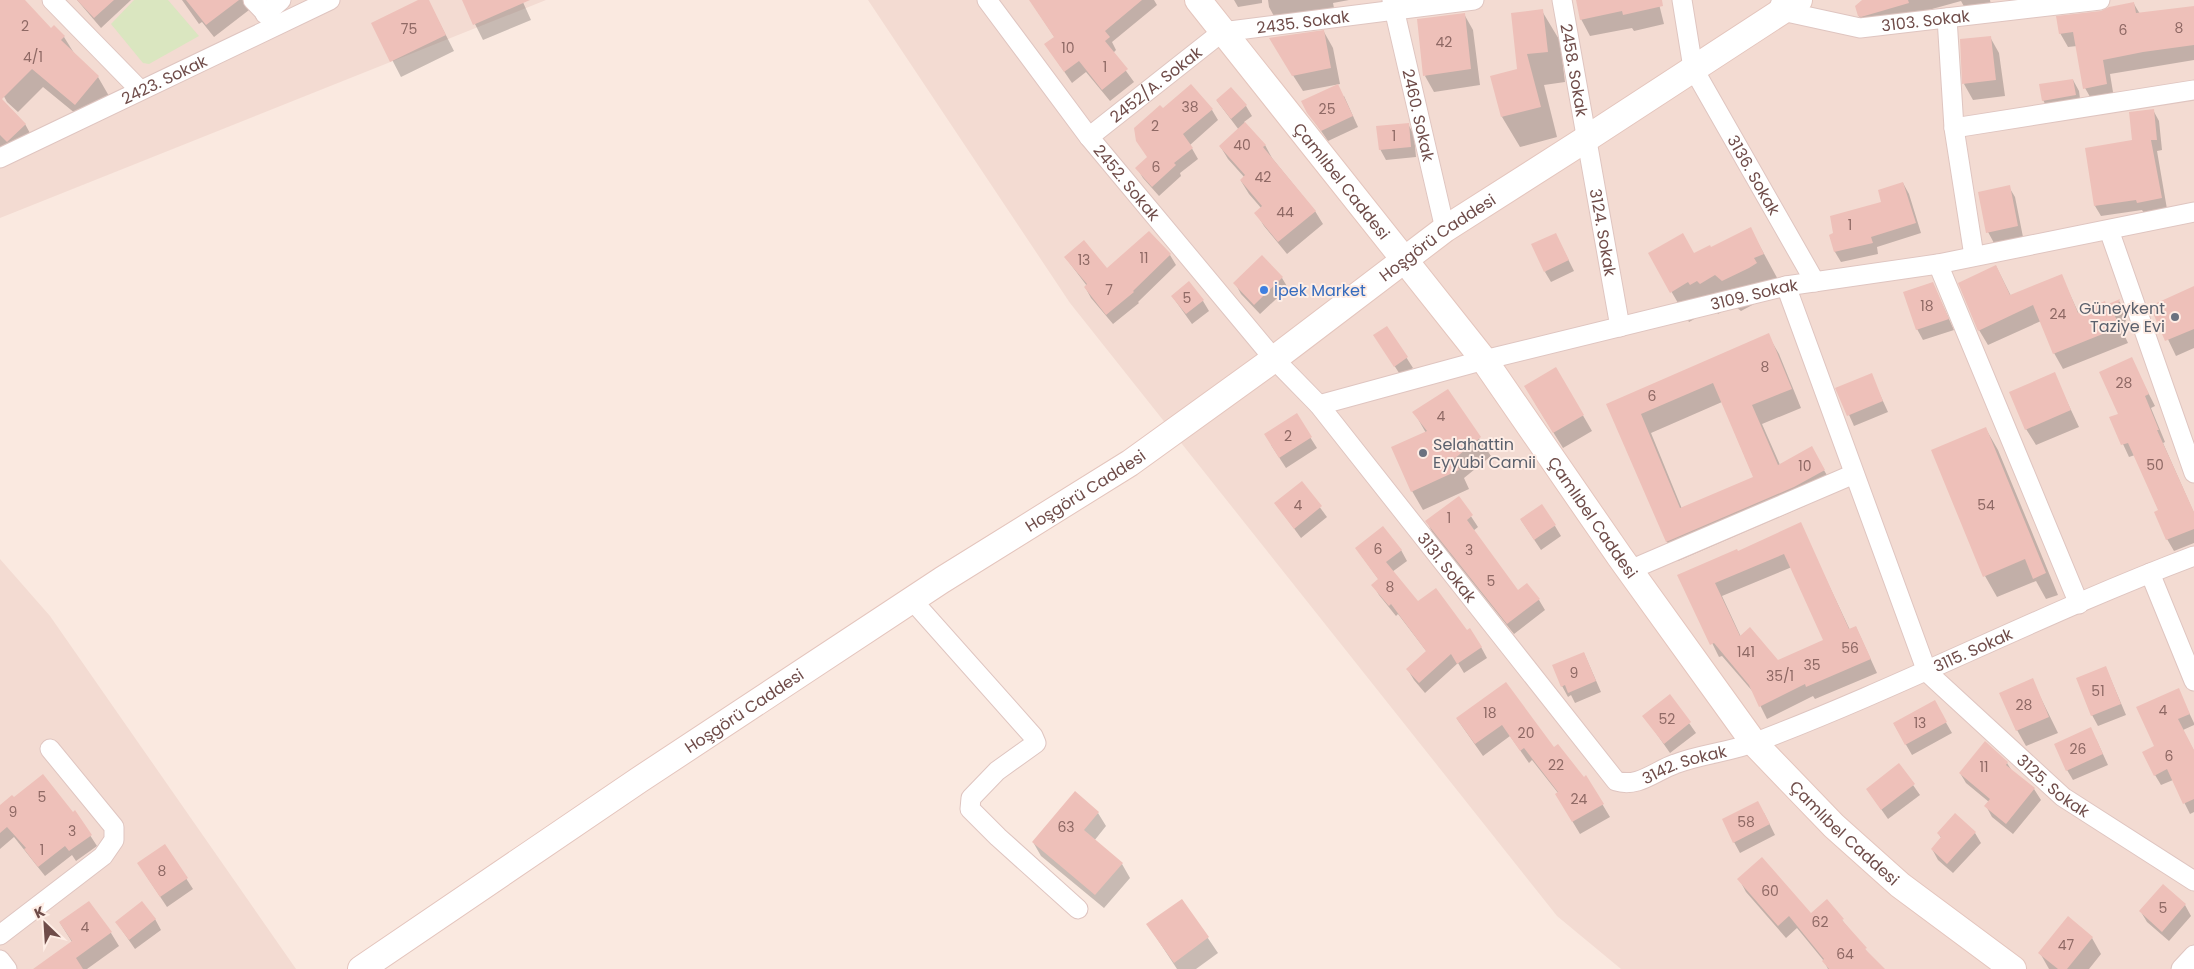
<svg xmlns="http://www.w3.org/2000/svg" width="2194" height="969" font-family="Poppins,sans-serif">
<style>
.residential{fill:#f3dbd2}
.green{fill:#dae6c0}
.shadow{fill:#0003;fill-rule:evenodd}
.building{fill:#eec0b9;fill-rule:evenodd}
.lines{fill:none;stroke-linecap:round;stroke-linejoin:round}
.street-casing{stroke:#dfc5c0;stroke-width:21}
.secondary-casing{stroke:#e4c5bd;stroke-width:28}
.street{stroke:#fff;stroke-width:19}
.secondary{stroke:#fff;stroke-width:26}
.shop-dot{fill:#3f7fe0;stroke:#feede5;stroke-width:2}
.worship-dot{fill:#6b7280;stroke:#feede5;stroke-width:2}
.labels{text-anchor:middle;stroke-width:4;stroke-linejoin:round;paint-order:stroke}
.number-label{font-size:14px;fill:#8f6965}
.street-label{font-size:16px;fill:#6f4c49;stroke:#feede5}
.shop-label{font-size:16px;fill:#366cbe;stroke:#feede5;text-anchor:start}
.worship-label{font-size:16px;fill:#5b616d;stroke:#feede5;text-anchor:end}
</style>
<rect width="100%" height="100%" fill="#fae9e0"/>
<path class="residential" d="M0,0h546l-546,218z
M868,0h1326v969h-573l-64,-53 -487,-613z
M0,559l50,57 246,353h-296z"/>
<path class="green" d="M134,0h34l31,36 -50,28 -6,-1 -32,-39z"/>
<path class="shadow" d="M0,0h23l28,29 13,8 10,16 24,24 11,19 -22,27 -44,-36 -25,25 -11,-10 -7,-13z
M77,0h54l-30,28z
M182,0h79l-8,4 -4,6 -35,27 -12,-15 -3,2z
M421,0h7l26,51 -53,26 -28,-54z
M463,0h59l9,20 -48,20z
M1030,0h124l3,5 -45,37 4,8 -3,3 21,29 -24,19 -24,-29 -14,11 -26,-38 9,-7z
M1234,0h28v3l-24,4z
M1268,0h81l-16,3 1,5 -59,10 -6,-11z
M1577,0h81l6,24 -30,7 -2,-3 -42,8 -9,-17z
M1865,0h125l1,5 -25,5 -5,-9 -94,26 -8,-11z
M2134,4l6,10 54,-7v53l-84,14 4,24 -21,4 -8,-14 -8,-42 -9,1 -8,-14z
M1542,11l18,30 5,41 -21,3 13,52 -37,10 -18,-30z
M1464,14l9,16 7,55 -46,7 -9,-16z
M1324,32l9,16 7,36 -37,7 -23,-36z
M1990,37l9,16 6,43 -32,4 -9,-16z
M2073,80l6,11 2,15 -32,5 -6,-11z
M1344,96l14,31 -30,14 -20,-29z
M0,98l25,26 6,11 -31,25z
M1217,101l29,5 6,10 -8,6 21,23 7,13 43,53 8,13 -36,30 -23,-28 -8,-13 6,-4 -13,-15 -8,-13 4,-3 -17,-19 -8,-13 19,-16z
M1163,110h49l6,10 -28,25 8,14 -18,14 1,3 -22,20 -16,-18 -6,-10 11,-10z
M2153,110l6,11 3,29 -5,1 10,58 -23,4 -2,-3 -41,6 -6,-10z
M1408,124l6,11 2,22 -30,3 -6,-11z
M1903,183l6,11 12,39 -44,14 1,7 -37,8 -6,-10 -5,-16 53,-33z
M2009,187l6,10 8,40 -29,6 -6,-11z
M1750,228l31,57 -8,9 -32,17 -8,-6 -15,9 -2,-3 -7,4 -2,-3 -18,10 -40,-69 45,2 16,-6z
M1561,245l13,26 -23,11 -6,-10z
M1170,255l6,10 -38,37 1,1 -26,21 -22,-26 -6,-11 2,-1 -22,-29 42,13z
M1996,266l15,30 50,-21 18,39 40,-13 9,14 -6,15 6,13 -65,26 -9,-16 -13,-32 -53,24 -9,-15z
M1282,278l6,10 -28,26 -19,-20 -6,-11z
M1933,284l21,46 -31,10 -6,-11z
M2194,288v60l-18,8 -24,-50z
M1172,296l31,5 6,10 -17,13z
M1387,327l26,41 -12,8 -20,-31z
M1768,335l11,19 22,54 -39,16 18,41 31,-17 24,41 -30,17 -127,55 -11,-19 -59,-138zM1722,402l32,76 -72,31 -31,-76z
M2131,359l24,47 -4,2 14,34 -2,1 31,70v30l-20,8 -7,-12 -8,-28 -24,-56 -6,2 -18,-39 9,-4z
M1556,369l36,62 -29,17 -28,-45z
M2054,374l25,53 -43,18 -10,-16z
M1871,375l17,37 -34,14 -17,-38z
M1447,391l44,65 -27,22 5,11 -46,21 -11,-19 14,-58 -12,-21z
M1296,415l21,33 -31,20 -15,-23z
M1986,429l12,21 60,145 -12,4 -10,-18 -39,16 -12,-21z
M1302,483l25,34 -26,21 -25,-34z
M1459,498l19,29 -5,4 45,61 21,8 6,10 -31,24 -82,-102 -5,-11z
M1521,520l34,6 6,10 -20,14z
M1800,524l50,106 6,-3 21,46 -62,26 -2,-3 -46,23 -13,-26 -32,-37 -3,1 -40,-81 59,-24zM1792,567l33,74 -47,21 -37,-25 -19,-41z
M1356,548l45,2 6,11 -15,11 26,31 48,29 15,15 6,11 -23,15 -6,-10 -33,30 -11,-13 -6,-10 19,-18 -29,-38 -2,2 -17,-21 -6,-10 6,-5z
M1584,653l17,39 -26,11 -4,-8 -3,2 -6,-11z
M2106,668l20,47 -28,11 -6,-11z
M2032,680l26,53 -32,13 -9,-16z
M1506,684l48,65 29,29 3,-1 24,40 -30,17 -24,-40 2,-1 -26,-33 -3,3 -19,-27 -27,20 -26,-37z
M2178,690l16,33v2l-11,5 11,21v61l-4,2 -17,-34 -12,5 -6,-10v-28z
M1670,696l26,37 -26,20 -26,-37z
M1934,702l18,31 -40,22 -18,-31z
M2096,739l12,26 -35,15 -6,-10z
M2007,763l5,8 22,18 7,11 -28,34 -21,-17 -6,-11 3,-4 -23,-19 -6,-10z
M1899,765l21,30 -32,24 -21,-30z
M0,806l72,8 3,-2 22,34 -21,15 -4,-6 -27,21 -31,-39 -14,12z
M1098,813l8,13 -12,15 28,23 8,14 -26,30 -63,-52 -8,-14z
M1764,813l11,22 -35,18 -6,-11z
M1938,833h37l6,10 -28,30 -15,-13 -6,-11 10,-10z
M165,846l28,43 -26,18 -22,-33z
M1739,879l72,36 16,-14 45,57 11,11h-55l-4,-8 -27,-33 -11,10 -40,-46z
M2163,886l22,19 6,11 -22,25 -22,-19 -6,-10z
M1182,900l36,53 -22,16h-19l-29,-44z
M155,919l6,11 -26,19 -18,-26z
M60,923l51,10 8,13 -32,23h-47l32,-27z
M2092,938l9,16 -12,15h-40l-9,-16z"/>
<path class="building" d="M0,0h25l26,28 3,-3 11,11 -4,4 38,36 -24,29 -43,-36 -30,30 24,25 -19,18 -7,-7z
M77,0h37l-20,18z
M186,0h53l-33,25z
M418,0h11l17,35 -56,27 -19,-39z
M462,0h68l-57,25z
M1029,0h113l-37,31 5,6 -5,4 23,28 -26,21 -23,-29 -15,11 -20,-28 10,-7z
M1576,0h86l1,6 -40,9 -1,-4 -42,9z
M1862,0h46l1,3 -48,14 -3,-1 -3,-10z
M2134,2l2,11 58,-7v39l-51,7 -40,8 4,24 -24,5 -10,-57 -14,2 -3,-18 45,-5 8,-4z
M1543,9l5,43 -21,2 14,53 -40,10 -11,-41 27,-7 -6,-56z
M1465,13l6,56 -48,7 -6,-57z
M1324,30l7,38 -39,8 -23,-38z
M1991,36l5,44 -34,4 -2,-45z
M2073,79l3,16 -34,6 -3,-17z
M1191,84l22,25 -30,25 10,14 -19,15 2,2 -24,22 -17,-19 12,-11 -11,-16 -2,-13 26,-23 3,3z
M1338,84l15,32 -32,15 -14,-18 -6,-12z
M1231,87l16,18 -16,14 -15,-19z
M2154,109l3,31h-6l11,58 -25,5 -1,-3 -42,6 -9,-58 47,-8 -3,-28z
M1245,122l21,23 -3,2 53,64 -38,31 -24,-29 8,-7 -22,-26 5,-5 -26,-29z
M1409,123l2,24 -32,3 -3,-24z
M1903,182l13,41 -45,14 2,6 -39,9 -5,-17 4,-2 -3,-17 51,-14 -3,-12z
M2010,185l8,41 -32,7 -8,-41z
M1751,227l13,27 -10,4 3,5 -8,5 -27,13 -7,-6 -15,9 -3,-3 -7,4 -2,-3 -18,11 -22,-40 35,-20 11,20 16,-8 1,2z
M1149,231l22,23 -38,37 1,1 -28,23 -22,-28 3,-3 -23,-27 20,-17 23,28z
M1556,233l13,27 -25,12 -13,-28z
M1262,255l21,22 -29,28 -21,-22z
M1996,265l14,30 52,-21 16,39 27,-12 1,4 14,-6 -6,15 6,13 -67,27 -20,-49 -55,26 -20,-48z
M1189,281l15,19 -18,14 -15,-18z
M1933,282l16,37 -33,11 -13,-38z
M2194,286v43l-29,12 -15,-35z
M1387,326l21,31 -14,10 -21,-32z
M1769,333l23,56 -40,16 26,60 34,-19 13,24 -31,17 -128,55 -60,-138zM1713,383l40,94 -73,31 -39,-94z
M2132,357l17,37 -4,2 14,34h-2l37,82v17l-28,11 -12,-28 4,-2 -30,-67 -7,2 -12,-28 9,-3 -19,-42z
M1556,367l28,48 -31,18 -29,-47z
M2055,372l16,38 -46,20 -16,-38z
M1872,373l11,28 -36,15 -12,-28z
M1448,389l33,48 -27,22 5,11 -48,22 -20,-45 36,-16 -15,-19z
M1297,413l15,24 -33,21 -15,-24z
M1986,427l60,146 -13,6 -8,-20 -42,18 -52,-127z
M1302,481l20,25 -28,23 -20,-26z
M1459,496l14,19 -6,5 51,70 9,-7 13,16 -33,25 -82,-103z
M1542,504l14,21 -22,15 -14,-21z
M1801,522l48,107 7,-3 15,33 -65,28 -1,-3 -46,23 -10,-22 -35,-42 -4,2 -33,-70 60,-26 1,2zM1784,554l39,86 -45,20 -28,-33 -10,9 -25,-53z
M1383,526l19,24 -16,12 32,39 18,-13 31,42 3,-2 12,19 -25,17 -6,-10 -32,29 -13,-14 20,-18 -35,-47 -2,2 -18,-21 7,-6 -23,-31z
M1584,652l12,29 -28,12 -3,-8 -4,2 -9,-22z
M2106,666l15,38 -30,12 -15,-38z
M2033,678l16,39 -33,14 -17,-38z
M1506,682l48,65 4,-3 26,33 2,-2 18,29 -32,18 -17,-28 3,-2 -34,-44 -4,3 -18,-26 -27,19 -19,-26z
M2179,688l11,26 -12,5 16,31v49l-11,5 -16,-35 -13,7 -12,-24 12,-6 -18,-39z
M1670,694l21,28 -27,22 -22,-28z
M1935,700l12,22 -42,23 -12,-22z
M2091,727l12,27 -37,17 -12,-27z
M1985,741l23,21 -2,3 29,23 -29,36 -22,-18 6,-7 -31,-26z
M1899,763l16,21 -34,26 -15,-21z
M43,774l30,38 2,-2 17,25 -23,16 -4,-5 -27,21 -14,-18 2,-1 -19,-21 -7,6v-28l12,-10 2,2z
M1075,791l24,21 -15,18 39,33 -28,32 -63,-53z
M1758,801l12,23 -37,19 -11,-24z
M1955,813l21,19 -29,32 -16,-15 10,-12 -4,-4z
M165,844l23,34 -28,19 -23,-34z
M1762,857l49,56 16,-14 17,20 -2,1 25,28 -2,1 20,20h-56l-7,-8 2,-2 -35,-43 -11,10 -41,-47z
M2163,884l23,20 -24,28 -23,-21z
M1182,899l27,38 -35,26 -28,-39z
M89,901l23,31 -36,26 7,11h-50l39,-28 -13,-19z
M142,901l14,18 -27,21 -14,-18z
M2068,916l25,21 -26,32h-9l-20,-16z"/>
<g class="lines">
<g class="street-casing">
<g id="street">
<path d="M52,0l88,90"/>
<path d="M253,0l24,25"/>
<path id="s1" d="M987,0l102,137 185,222 45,46 297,376c22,7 39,-10 59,-17 26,-10 55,-12 81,-22 148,-56 289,-130 438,-186"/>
<path id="s2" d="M1392,0l53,229"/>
<path id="s3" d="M1562,0l58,327"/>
<path id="s4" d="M1682,0l11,68 122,214"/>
<path id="s5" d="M1780,5l2,6 78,17 240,-28"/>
<path d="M265,14l16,-14"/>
<path d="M1947,18l7,110 20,128"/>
<path d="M1954,128l240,-38"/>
<path id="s6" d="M1089,137l133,-105 252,-32"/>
<path id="s7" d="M0,158l330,-158"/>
<path d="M2109,230l85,243"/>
<path d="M1938,264l141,340"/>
<path id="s8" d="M1786,286l141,386 136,125 131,84"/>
<path id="s9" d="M1319,405l165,-45 302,-74 152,-22 256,-52"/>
<path d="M1630,570l224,-96"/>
<path d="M2150,573l44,108"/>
<path d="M912,600l121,136 3,7 -39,28 -26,27 -1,11 28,28 80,72"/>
<path d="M0,935l103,-79 11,-16v-13l-64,-78"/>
<path d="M0,960l7,9"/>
<path d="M2181,969l13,-14"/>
</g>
</g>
<g class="secondary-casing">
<g id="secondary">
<path id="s10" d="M1198,0l286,360 136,197 134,186 80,83 66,59 113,84"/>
<path id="s11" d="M361,969l278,-189 303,-200 188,-117 144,-104 171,-130 141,-90 213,-139"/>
</g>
</g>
<use href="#street" class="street"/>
<use href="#secondary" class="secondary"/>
</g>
<circle class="shop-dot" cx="1264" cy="290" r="5"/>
<g class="worship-dot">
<circle cx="2175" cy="317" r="5"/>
<circle cx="1423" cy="453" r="5"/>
</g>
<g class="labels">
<g class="number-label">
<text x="25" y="31">2</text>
<text x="2179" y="33">8</text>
<text x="409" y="34">75</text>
<text x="2123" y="35">6</text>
<text x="1444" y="47">42</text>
<text x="1068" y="53">10</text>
<text x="33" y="62">4/1</text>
<text x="1105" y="72">1</text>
<text x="1190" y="112">38</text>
<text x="1327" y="114">25</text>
<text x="1155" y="131">2</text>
<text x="1394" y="141">1</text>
<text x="1242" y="150">40</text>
<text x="1156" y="172">6</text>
<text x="1263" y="182">42</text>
<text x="1285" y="217">44</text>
<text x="1850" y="230">1</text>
<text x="1144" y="263">11</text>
<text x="1084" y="265">13</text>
<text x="1109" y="295">7</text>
<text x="1187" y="303">5</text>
<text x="1927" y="311">18</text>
<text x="2058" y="319">24</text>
<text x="1765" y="372">8</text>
<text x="2124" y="388">28</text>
<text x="1652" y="401">6</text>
<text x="1441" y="421">4</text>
<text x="1288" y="441">2</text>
<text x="2155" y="470">50</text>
<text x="1805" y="471">10</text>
<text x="1298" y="510">4</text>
<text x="1986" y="510">54</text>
<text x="1449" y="523">1</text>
<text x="1378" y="554">6</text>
<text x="1469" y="555">3</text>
<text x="1491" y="586">5</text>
<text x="1390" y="592">8</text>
<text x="1850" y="653">56</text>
<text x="1746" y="657">141</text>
<text x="1812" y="670">35</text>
<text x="1574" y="678">9</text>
<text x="1780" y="681">35/1</text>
<text x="2098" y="696">51</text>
<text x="2024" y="710">28</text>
<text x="2163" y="715">4</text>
<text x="1490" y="718">18</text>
<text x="1667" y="724">52</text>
<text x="1920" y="728">13</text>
<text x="1526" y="738">20</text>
<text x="2078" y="754">26</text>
<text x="2169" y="761">6</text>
<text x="1556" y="770">22</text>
<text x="1984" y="772">11</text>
<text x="42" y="802">5</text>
<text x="1579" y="804">24</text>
<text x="13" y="817">9</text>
<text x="1746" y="827">58</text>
<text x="1066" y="832">63</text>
<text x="72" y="836">3</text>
<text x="42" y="855">1</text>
<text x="162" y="876">8</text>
<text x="1770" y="896">60</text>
<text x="2163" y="913">5</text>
<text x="1820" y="927">62</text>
<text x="85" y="932">4</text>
<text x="2066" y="950">47</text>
<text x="1845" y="959">64</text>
</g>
<g class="street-label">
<text dy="6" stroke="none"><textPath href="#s5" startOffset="152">3103. Sokak</textPath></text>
<text dy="6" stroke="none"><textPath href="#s6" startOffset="251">2435. Sokak</textPath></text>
<text dy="6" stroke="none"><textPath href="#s3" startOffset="71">2458. Sokak</textPath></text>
<text dy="6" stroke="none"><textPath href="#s7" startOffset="182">2423. Sokak</textPath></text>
<text dy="6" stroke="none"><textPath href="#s6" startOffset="85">2452/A. Sokak</textPath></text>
<text dy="6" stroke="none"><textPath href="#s2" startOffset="118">2460. Sokak</textPath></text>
<text dy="6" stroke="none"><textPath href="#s4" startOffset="192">3136. Sokak</textPath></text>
<text dy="6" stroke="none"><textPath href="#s1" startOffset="230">2452. Sokak</textPath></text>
<text dy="6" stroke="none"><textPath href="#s10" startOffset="231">Çamlıbel Caddesi</textPath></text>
<text dy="6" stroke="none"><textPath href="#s3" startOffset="236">3124. Sokak</textPath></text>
<text dy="6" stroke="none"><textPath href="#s11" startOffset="1302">Hoşgörü Caddesi</textPath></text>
<text dy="6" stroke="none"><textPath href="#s9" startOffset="449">3109. Sokak</textPath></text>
<text dy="6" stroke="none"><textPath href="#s11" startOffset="868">Hoşgörü Caddesi</textPath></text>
<text dy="6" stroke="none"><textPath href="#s10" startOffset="651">Çamlıbel Caddesi</textPath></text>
<text dy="6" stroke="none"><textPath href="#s1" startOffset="731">3131. Sokak</textPath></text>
<text dy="6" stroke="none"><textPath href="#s1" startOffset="1386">3115. Sokak</textPath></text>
<text dy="6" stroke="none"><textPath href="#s11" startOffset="462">Hoşgörü Caddesi</textPath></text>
<text dy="6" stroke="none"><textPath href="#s1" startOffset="1075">3142. Sokak</textPath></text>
<text dy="6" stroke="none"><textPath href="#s8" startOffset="581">3125. Sokak</textPath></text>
<text dy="6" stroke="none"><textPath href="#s10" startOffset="1056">Çamlıbel Caddesi</textPath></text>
</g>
<g class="shop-label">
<text x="1274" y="296">İpek Market</text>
</g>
<g class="worship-label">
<text x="2165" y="314">Güneykent<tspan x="2165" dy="18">Taziye Evi</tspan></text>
<text x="1433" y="450" text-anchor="start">Selahattin<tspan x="1433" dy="18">Eyyubi Camii</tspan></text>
</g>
</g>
<g transform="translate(45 924) rotate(335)" stroke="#feede5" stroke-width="4" paint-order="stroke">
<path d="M0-4L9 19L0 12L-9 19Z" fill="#6f4c49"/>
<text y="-8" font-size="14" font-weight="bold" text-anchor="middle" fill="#6f4c49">K</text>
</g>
</svg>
